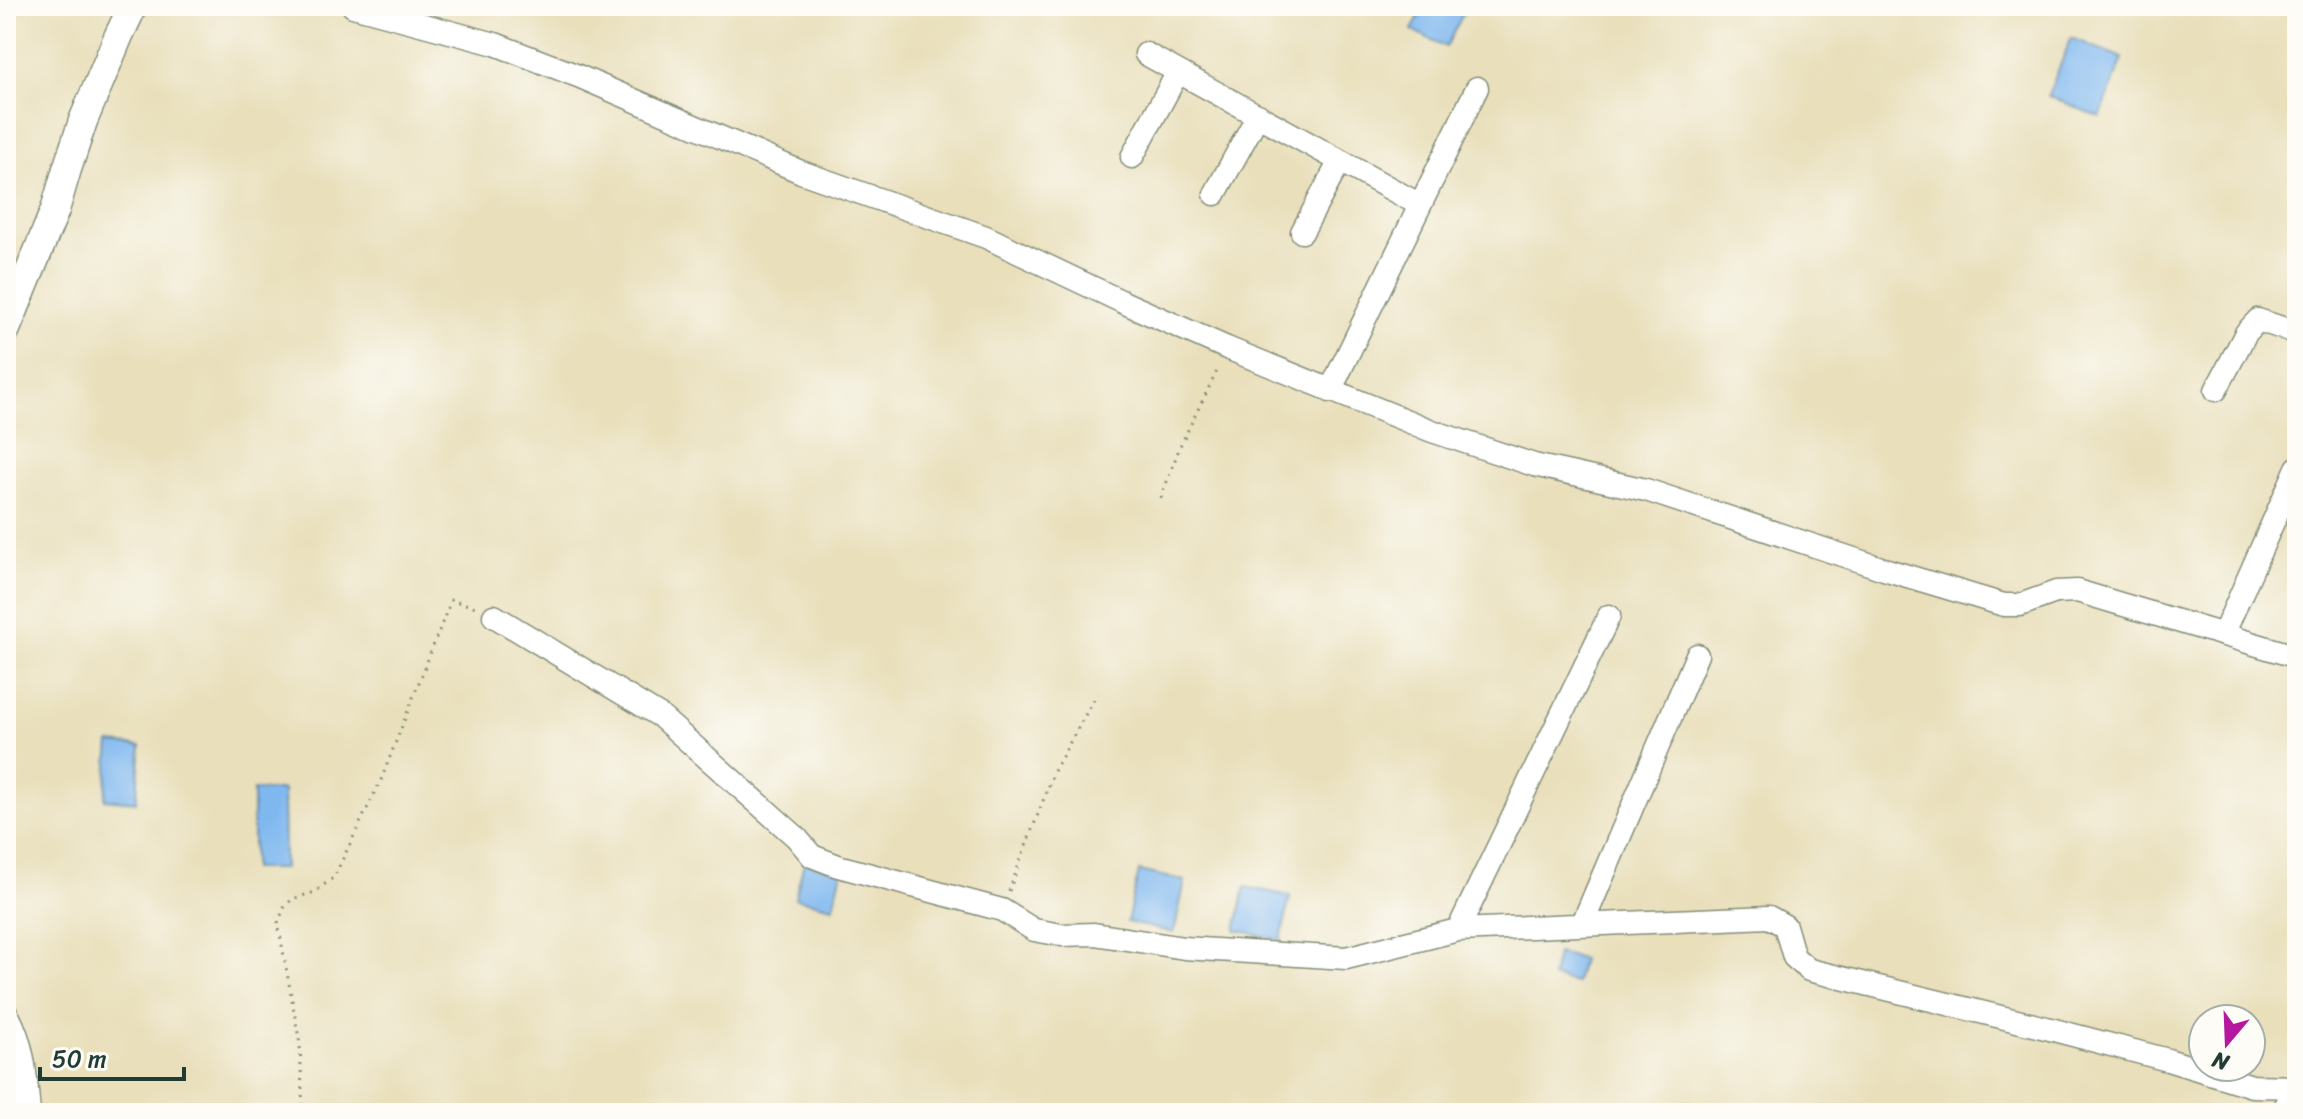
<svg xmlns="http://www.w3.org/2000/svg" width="2303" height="1119" font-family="Sriracha,sans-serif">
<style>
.water{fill:#7fb7ef;stroke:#4f7a92;stroke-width:2}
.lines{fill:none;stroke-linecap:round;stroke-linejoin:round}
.minor-casing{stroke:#848e78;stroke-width:25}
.tertiary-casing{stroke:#848e78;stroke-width:31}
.secondary-casing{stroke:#848e78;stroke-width:33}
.path{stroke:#848e78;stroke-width:3;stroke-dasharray:2 6;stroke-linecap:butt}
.minor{stroke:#fff;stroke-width:22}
.tertiary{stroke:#fff;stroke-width:28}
.secondary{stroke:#fff;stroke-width:30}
</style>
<rect width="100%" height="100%" fill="#fdfcf7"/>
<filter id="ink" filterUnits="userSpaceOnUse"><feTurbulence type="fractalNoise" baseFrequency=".0125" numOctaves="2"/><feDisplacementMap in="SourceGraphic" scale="16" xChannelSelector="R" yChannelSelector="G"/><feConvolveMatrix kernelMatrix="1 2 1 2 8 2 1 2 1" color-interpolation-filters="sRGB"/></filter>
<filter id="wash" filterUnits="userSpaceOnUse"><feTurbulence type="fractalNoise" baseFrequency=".006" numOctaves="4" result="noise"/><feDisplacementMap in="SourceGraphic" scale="32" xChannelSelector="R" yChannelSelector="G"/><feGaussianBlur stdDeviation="1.8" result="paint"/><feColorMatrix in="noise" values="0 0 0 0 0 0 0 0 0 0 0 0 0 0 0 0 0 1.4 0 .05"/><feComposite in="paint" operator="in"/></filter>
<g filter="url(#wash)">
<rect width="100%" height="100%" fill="#e9dfbb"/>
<path class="water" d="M1424,6h43l-21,41 -34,-17z
M2071,38l52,20 -23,59 -52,-21z
M110,743l31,3 -5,56 -31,-3z
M253,790h30l1,79h-31z
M804,862l38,10 -9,35 -38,-9z
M1139,871l46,10 -11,52 -47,-11z
M1245,887l45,9 -9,44 -45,-10z
M1557,953l25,6 -6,24 -24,-6z"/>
</g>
<g filter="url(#ink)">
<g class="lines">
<g class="minor-casing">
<path id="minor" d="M353,6l142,38 83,32 223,96 185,65 139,66 102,45 205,83 102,34 112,25 238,79 120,36h16l36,-13 21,-1 214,64
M1146,54l274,151
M1132,157l46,-85
M1215,194l43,-79
M1302,232l38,-71
M2216,390l30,-57 12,-13 39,13
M1330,391l147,-303
M494,616l166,100 136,121 16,19 26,10 164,44 32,20 28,5 32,-1 90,14 162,10 112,-28 311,-13 16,9 9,31 15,13 245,60 114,30 84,26 45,1
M2223,635l74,-167
M1582,925l115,-270
M1458,930l151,-314"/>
</g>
<g class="tertiary-casing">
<path id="tertiary" d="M6,329l49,-119 12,-41 16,-48 36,-86 14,-29
M6,1018c16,30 17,62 20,95"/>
</g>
<g class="secondary-casing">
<path id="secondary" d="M2286,1113l11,-17"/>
</g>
<path class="path" d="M1161,498l19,-52 39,-79
M1009,891l46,-122 42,-75
M303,1113l-3,-69 -22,-121 6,-15 8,-9 23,-7 19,-15 47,-97 70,-180 25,7"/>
<use href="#minor" class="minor"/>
<use href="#tertiary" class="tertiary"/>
<use href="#secondary" class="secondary"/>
</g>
</g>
<rect width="2303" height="1119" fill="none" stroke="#fdfcf7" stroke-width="32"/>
<g transform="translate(2227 1043) rotate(199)"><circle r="38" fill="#fdfcf7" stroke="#a4b0a9" stroke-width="2"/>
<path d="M0-6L14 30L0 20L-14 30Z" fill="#b5179e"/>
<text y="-12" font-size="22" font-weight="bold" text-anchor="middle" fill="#1f3d34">N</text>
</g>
<path d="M40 1067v12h144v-12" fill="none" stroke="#1f3d34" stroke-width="4"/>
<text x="52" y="1067" font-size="24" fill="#1f3d34" stroke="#fdfcf7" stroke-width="6" paint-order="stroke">50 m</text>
</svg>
